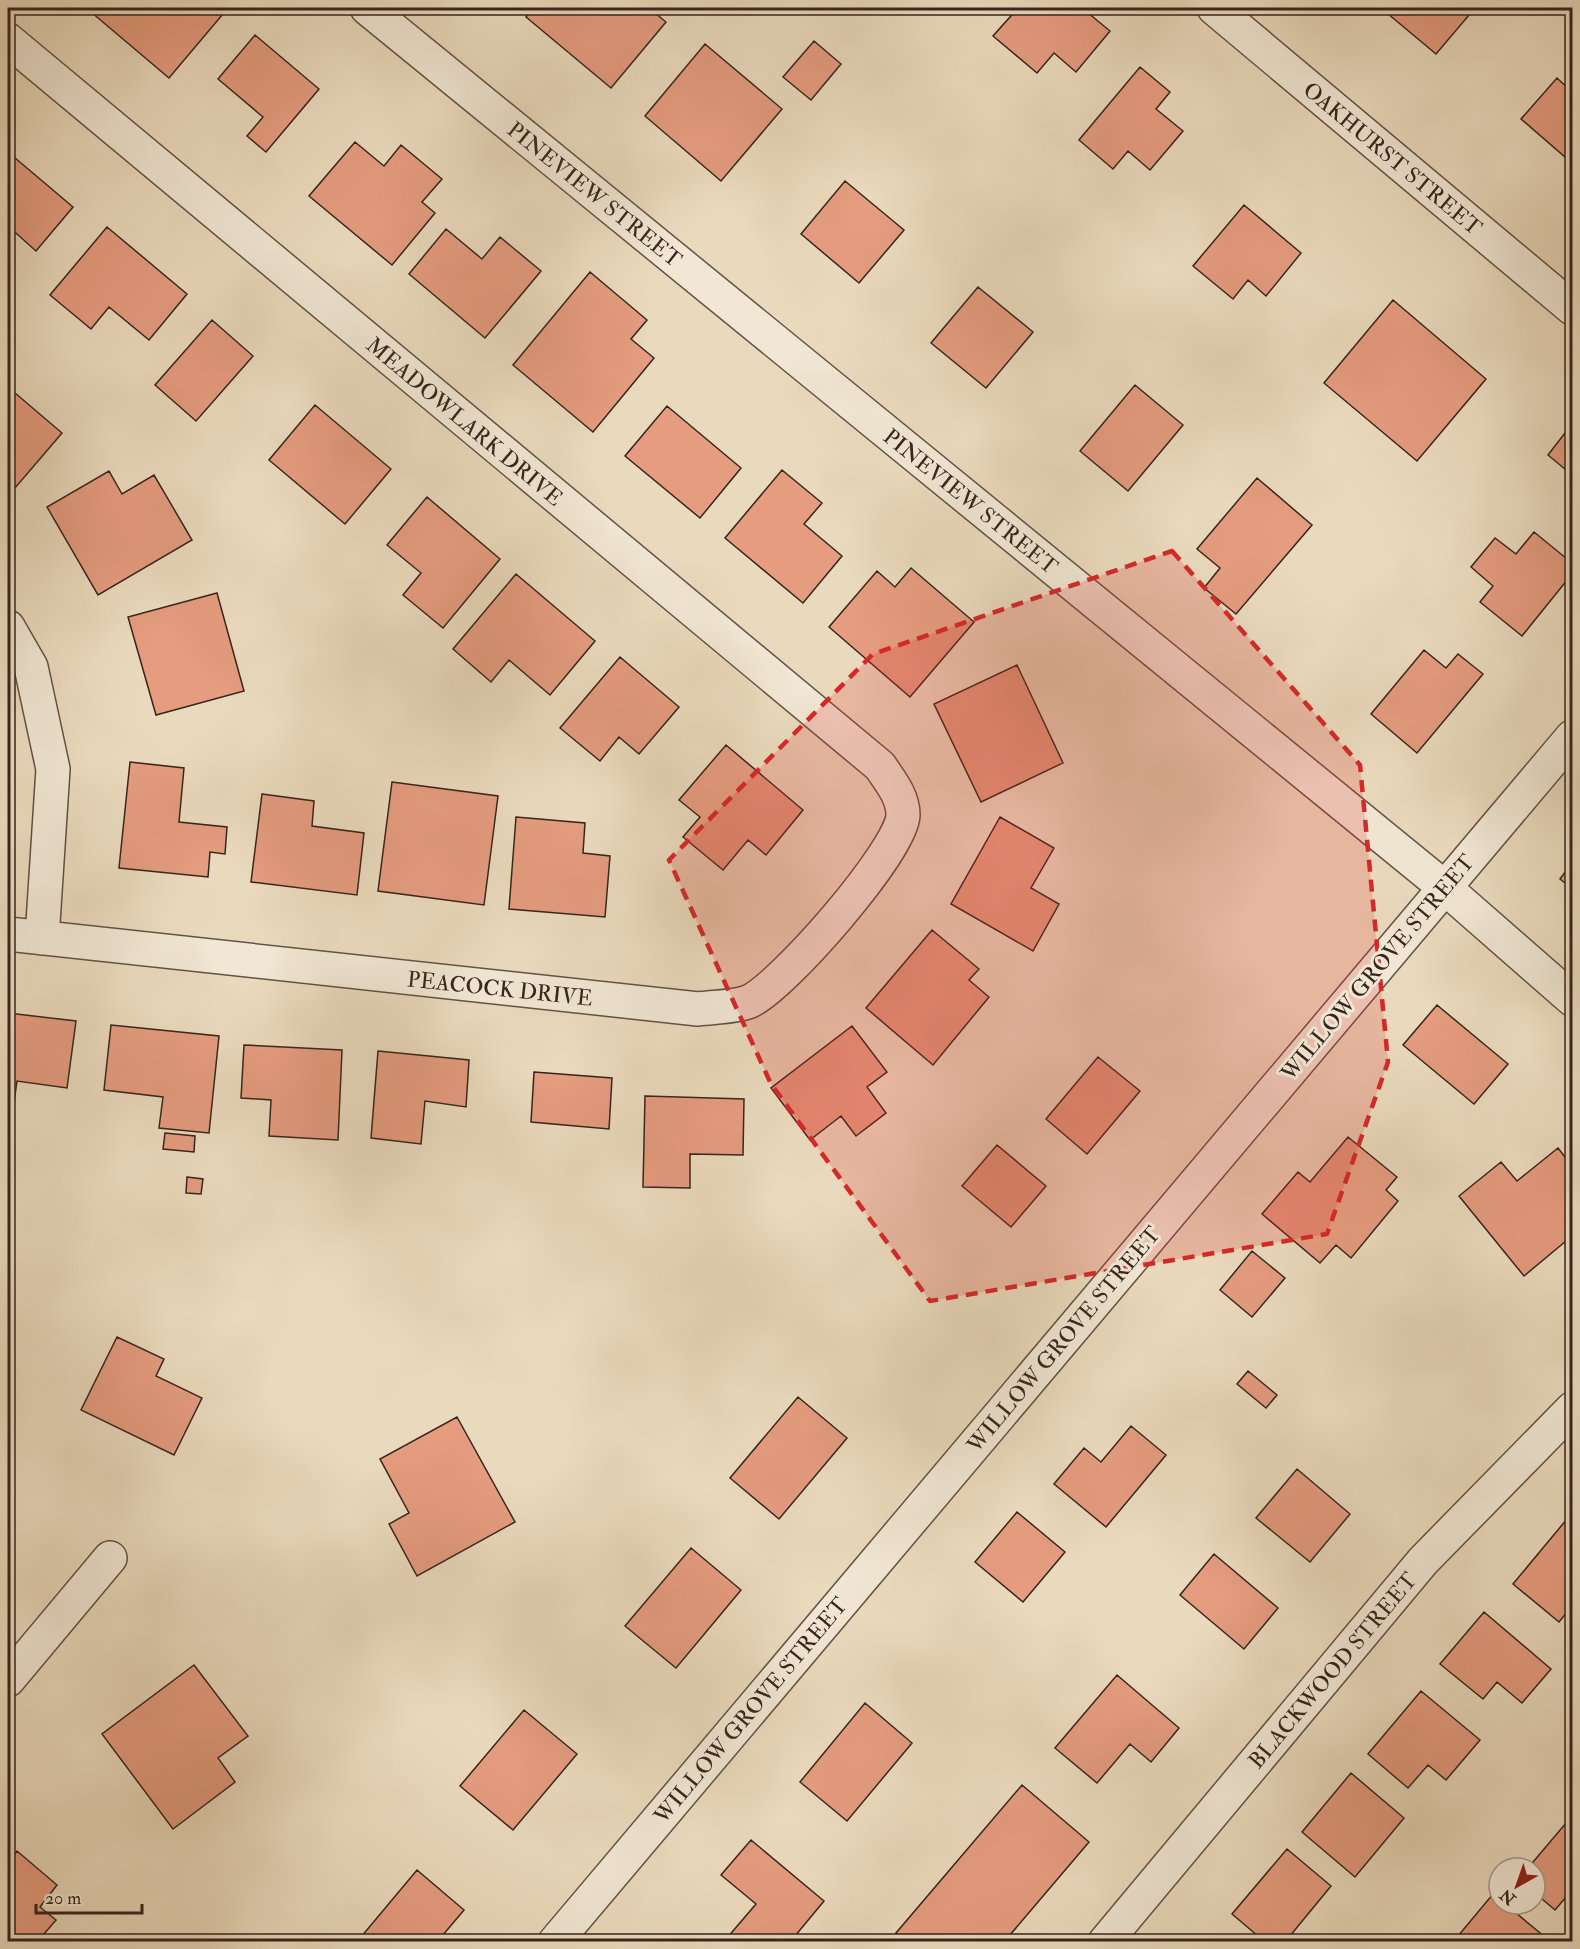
<svg xmlns="http://www.w3.org/2000/svg" width="1580" height="1949" font-family="'IM FELL Double Pica',serif">
<style>
.building{fill:#e59c7f;stroke:#36251e;stroke-width:1.5}
.lines{fill:none;stroke-linecap:round;stroke-linejoin:round}
.minor-casing{stroke:#635246;stroke-width:36}
.minor{stroke:#f1e7d4;stroke-width:33}
.marked{fill:#d62828;fill-opacity:0.2;stroke:#d62828;stroke-width:4.5;stroke-dasharray:12 8;stroke-linejoin:round}
.labels{text-anchor:middle;stroke-width:6;stroke-linejoin:round;paint-order:stroke}
.street-label{font-size:22px;fill:#36251e;stroke:#f1e7d4}
</style>
<rect width="100%" height="100%" fill="#eadabd"/>
<filter id="stains"><feTurbulence type="fractalNoise" baseFrequency=".00333" numOctaves="4"/><feColorMatrix values="0 0 0 0 .2 0 0 0 0 .09 0 0 0 0 .02 0 0 0 .5 -.17"/></filter>
<radialGradient id="worn" r=".72"><stop offset=".6" stop-color="#630" stop-opacity="0"/><stop offset="1" stop-color="#630" stop-opacity=".3"/></radialGradient>
<path class="building" d="M95,8h133l-59,70 -78,-66z
M534,8h115l17,14 -55,66 -85,-71z
M1018,8h64l28,23 -34,41 -22,-19 -17,20 -44,-37z
M1381,8h94l-39,46z
M255,35l64,54 -53,63 -19,-16 16,-19 -45,-38z
M814,41l27,23 -30,36 -28,-23z
M705,44l77,65 -61,72 -76,-65z
M1140,67l30,25 -14,17 27,22 -33,39 -22,-19 -15,18 -34,-29z
M1557,78l15,14v71l-51,-44z
M355,142l29,24 17,-21 41,34 -20,23 13,11 -43,52 -83,-69z
M8,152l65,55 -37,44 -28,-25z
M845,181l59,49 -45,53 -58,-49z
M1244,205l57,48 -35,43 -18,-16 -15,19 -40,-33z
M107,227l80,67 -38,46 -40,-33 -18,22 -41,-34z
M446,229l36,30 18,-22 41,34 -56,67 -76,-64z
M590,272l57,48 -16,19 23,19 -61,74 -80,-67z
M978,287l55,45 -47,56 -55,-45z
M1393,300l93,79 -69,82 -93,-78z
M212,320l41,36 -57,65 -41,-36z
M1135,385l48,40 -55,66 -48,-40z
M8,387l54,46 -53,62 -1,-1z
M315,405l76,64 -46,55 -76,-64z
M667,406l74,62 -41,50 -75,-62z
M1572,424v51l-24,-20z
M782,470l40,33 -18,21 38,32 -39,47 -78,-65z
M109,471l13,23 32,-19 38,65 -94,55 -51,-88z
M1257,478l55,47 -76,89 -32,-26 16,-20 -23,-19z
M427,497l73,62 -57,69 -40,-33 18,-22 -34,-28z
M1534,532l38,31v11l-50,62 -42,-34 13,-16 -22,-19 24,-29 21,16z
M911,568l63,54 -64,75 -81,-70 48,-56 18,16z
M516,574l79,67 -45,54 -41,-35 -18,22 -38,-33z
M217,593l27,98 -88,24 -28,-98z
M1424,650l22,18 12,-14 25,20 -66,79 -46,-39z
M620,657l59,50 -40,47 -20,-17 -19,24 -40,-33z
M1017,665l46,98 -82,39 -47,-98z
M726,745l77,65 -37,45 -18,-15 -25,30 -40,-33 17,-20 -21,-17z
M130,762l54,6 -5,54 48,5 -2,27 -15,-2 -2,25 -89,-9z
M392,782l106,14 -14,109 -106,-14z
M262,794l52,7 -2,25 52,7 -7,62 -106,-13z
M516,817l69,6 -2,30 27,3 -5,61 -96,-8z
M1000,817l54,31 -23,40 28,16 -26,47 -82,-47z
M1572,863v26l-12,-10z
M932,930l47,39 -10,11 20,17 -56,68 -67,-57z
M1437,1005l71,59 -34,40 -71,-59z
M8,1013l68,8 -9,67 -50,-7 -4,29 -5,-1z
M111,1025l108,11 -10,97 -50,-5 4,-31 -59,-7z
M852,1026l35,46 -20,15 19,26 -30,23 -15,-20 -31,24 -39,-52z
M244,1045l98,5 -4,90 -69,-4 2,-36 -30,-2z
M378,1051l91,9 -3,47 -41,-6 -4,43 -50,-6z
M1098,1057l42,34 -53,63 -41,-35z
M534,1072l78,6 -3,51 -78,-7z
M645,1096l99,3 -1,56 -53,-1v34l-47,-1z
M165,1133l30,3 -1,16 -31,-3z
M1348,1137l49,40 -11,13 12,11 -47,57 -15,-13 -16,18 -58,-49 36,-42 12,10z
M997,1145l49,41 -35,41 -49,-41z
M1558,1148l14,18v70l-48,40 -65,-80 42,-34 16,19z
M187,1177l16,2 -2,15 -15,-1z
M1252,1251l33,27 -33,39 -32,-27z
M117,1337l47,22 -8,17 46,22 -28,57 -93,-45z
M1248,1371l29,24 -11,13 -29,-24z
M798,1397l49,41 -68,81 -49,-41z
M457,1417l58,105 -98,54 -28,-52 20,-11 -29,-54z
M1131,1426l35,29 -60,72 -52,-43 30,-36 17,14z
M1297,1469l53,45 -40,48 -54,-44z
M1017,1512l48,40 -42,50 -48,-40z
M1572,1513v93l-13,16 -46,-38z
M691,1548l50,42 -65,78 -51,-42z
M1214,1554l64,54 -34,41 -64,-54z
M1484,1612l67,57 -29,34 -25,-21 -14,17 -43,-35z
M194,1665l54,71 -30,22 17,24 -62,47 -71,-95z
M1117,1675l62,53 -28,34 -21,-18 -33,39 -42,-35z
M1421,1691l59,49 -34,40 -18,-15 -20,23 -40,-34z
M865,1703l47,40 -65,78 -47,-39z
M524,1710l53,44 -64,76 -53,-44z
M1351,1773l53,45 -49,59 -53,-45z
M1022,1785l67,57 -85,100h-97l-11,-9z
M1566,1823l6,5v62l-17,20 -20,-17v-25h-7z
M751,1840l73,61 -34,41h-58l-5,-4 29,-34 -35,-29z
M1287,1849l44,37 -46,56h-20l-33,-28z
M17,1851l40,34 -17,22 16,13 -19,22h-29v-79z
M417,1870l47,40 -27,32h-71l-5,-5z
M1493,1894l6,5v5h6l40,33 -4,5h-88z"/>
<g class="lines">
<g class="minor-casing">
<path id="minor" d="M367,8l1077,879 128,112
M1214,8l358,300
M8,40l872,726c10,15 23,30 23,49 -1,35 -122,174 -155,187 -13,5 -36,5 -50,7l-690,-75
M8,627l23,40 22,102 -11,169
M8,1680l102,-122
M555,1942l1017,-1205
M1105,1942l318,-381 149,-152"/>
</g>
<use href="#minor" class="minor"/>
</g>
<path class="marked" d="M1172,551l188,214 28,297 -61,172 -397,67 -159,-217 -102,-224 204,-206z"/>
<g class="labels">
<g class="street-label">
<text transform="translate(1393 158) rotate(40)" y="8">OAKHURST STREET</text>
<text transform="translate(595 194) rotate(39)" y="8">PINEVIEW STREET</text>
<text transform="translate(465 421) rotate(40)" y="8">MEADOWLARK DRIVE</text>
<text transform="translate(971 501) rotate(39)" y="8">PINEVIEW STREET</text>
<text transform="translate(1377 967) rotate(-50)" y="8">WILLOW GROVE STREET</text>
<text transform="translate(500 988) rotate(6)" y="8">PEACOCK DRIVE</text>
<text transform="translate(1063 1339) rotate(-50)" y="8">WILLOW GROVE STREET</text>
<text transform="translate(1332 1670) rotate(-50)" y="8">BLACKWOOD STREET</text>
<text transform="translate(750 1710) rotate(-50)" y="8">WILLOW GROVE STREET</text>
</g>
</g>
<rect width="1580" height="1949" fill="none" stroke="#eadabd" stroke-width="30"/>
<rect x="9" y="9" width="1562" height="1931" fill="none" stroke="#36251e" stroke-width="3"/>
<rect x="15" y="15" width="1550" height="1919" fill="none" stroke="#36251e" stroke-width="1.5"/>
<g transform="translate(1517 1886) rotate(220)"><circle r="28" fill="#f1e7d4" stroke="#a6998b" stroke-width="1.5"/>
<path d="M0-4.5L10 22L0 15L-10 22Z" fill="#8f2418"/>
<text y="-9" font-size="16" font-weight="bold" text-anchor="middle" fill="#36251e">N</text>
</g>
<path d="M36 1904v9h106v-9" fill="none" stroke="#36251e" stroke-width="3"/>
<text x="45" y="1904" font-size="18" fill="#36251e" stroke="#f1e7d4" stroke-width="4.5" paint-order="stroke">20 m</text>
<rect width="100%" height="100%" filter="url(#stains)"/>
<rect width="100%" height="100%" fill="url(#worn)"/>
</svg>
